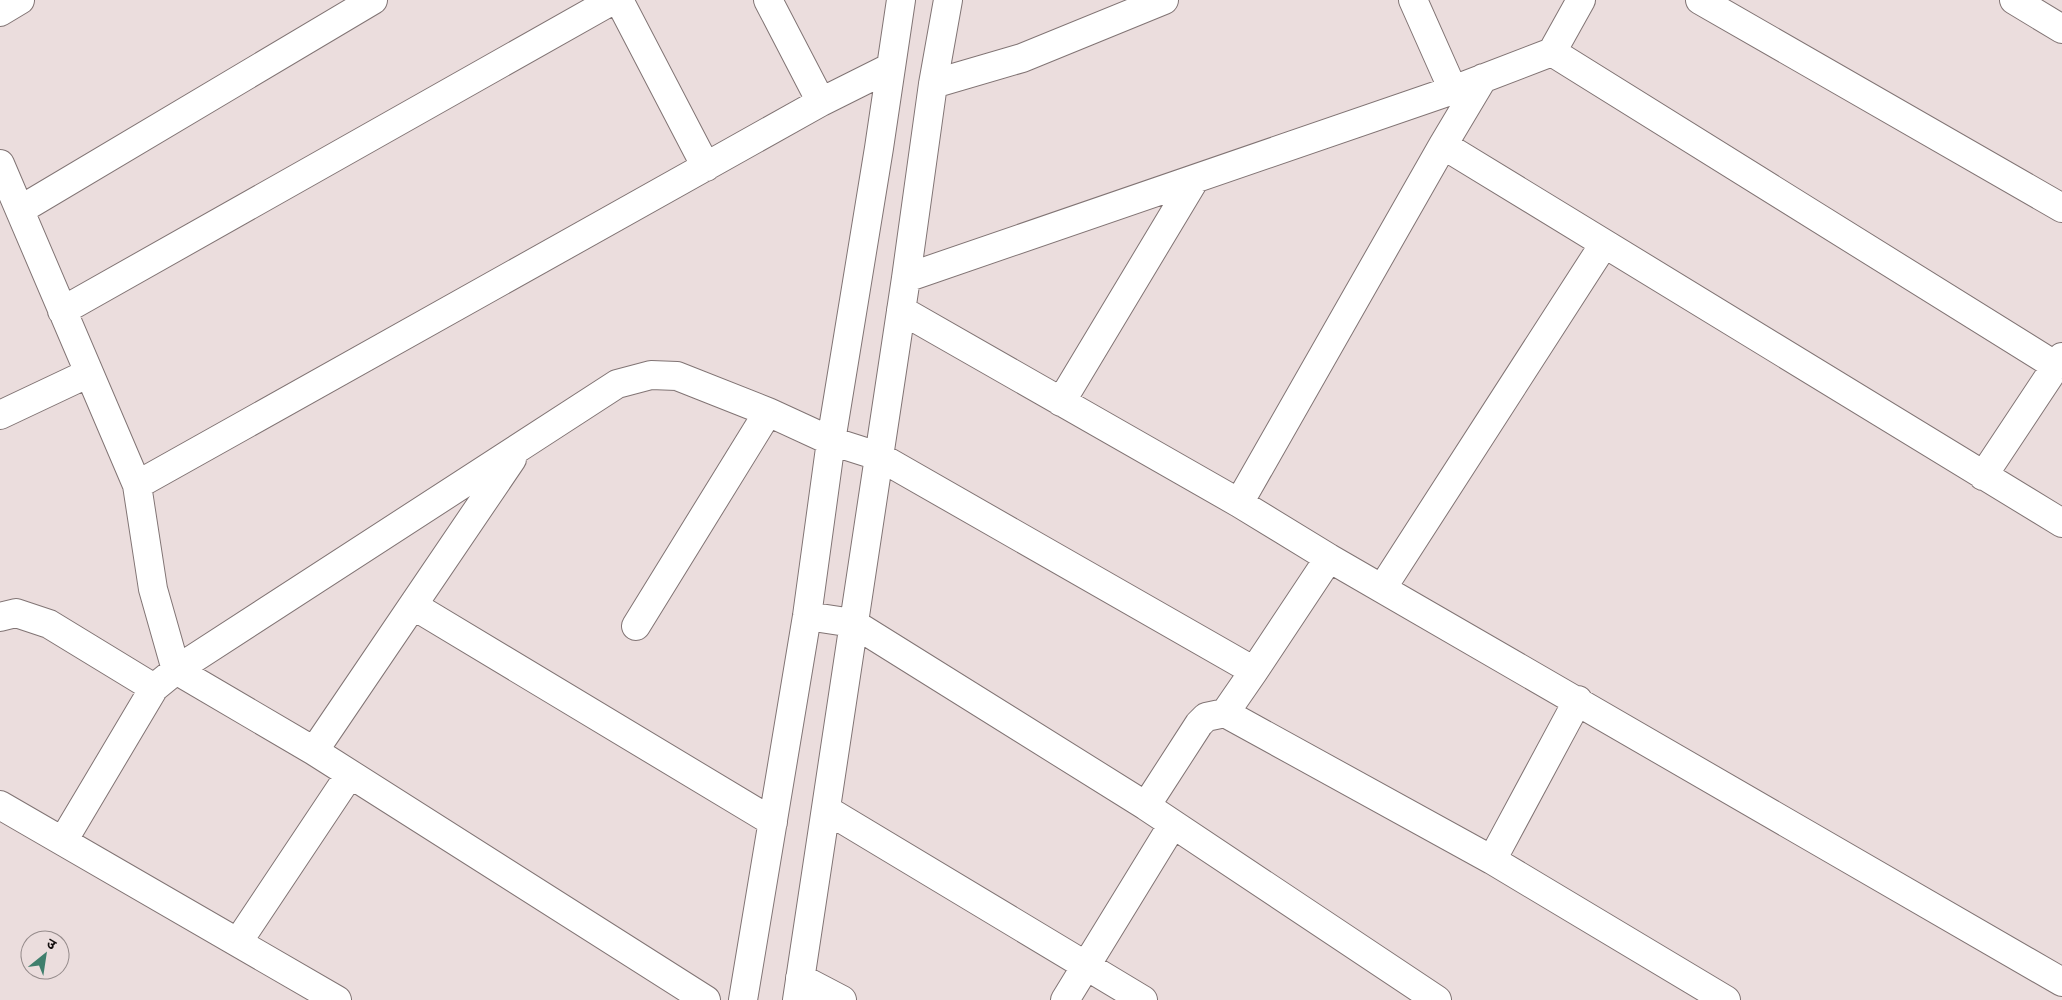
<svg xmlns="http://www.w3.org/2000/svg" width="2062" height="1000" font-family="Merriweather,'Noto Sans Devanagari',serif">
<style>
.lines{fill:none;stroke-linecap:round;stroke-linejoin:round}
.minor-casing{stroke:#817474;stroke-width:30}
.minor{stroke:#fff;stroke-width:28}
</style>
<rect width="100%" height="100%" fill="#ebdddd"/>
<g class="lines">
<g class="minor-casing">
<path id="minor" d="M619,0l87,167
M768,0l53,102
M1413,0l40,90 99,-38 504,314 6,-9
M1700,0l362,208
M2014,0l48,29
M0,12l20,-12
M1552,52l29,-52
M1483,78l-40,67 619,378
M933,84l89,-26 142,-58
M1443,145l-204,358 90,55 733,424
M0,164l137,321 16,104 23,81 138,81 392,249
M20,210l353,-210
M906,278l547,-188
M901,310l338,193
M62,311l551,-311
M1061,402l134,-223
M0,415l89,-42
M1983,476l73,-110
M137,485l684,-383 70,-35
M1383,587l221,-343
M414,606l359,216
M807,616l46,7 293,183 291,194
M0,617l16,-4 33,11 105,64
M636,626l132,-214
M1254,671l75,-113
M314,751l198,-292
M0,805l337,195
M1146,806l53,-82 7,-7 19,-4
M827,810l316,190
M63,841l91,-153 22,-18 441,-286 34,-9 26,1 91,36 63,29 47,15 376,215 -29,42 267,147 234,140
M1492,860l86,-160
M238,942l112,-168
M800,978l42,22
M743,1000l64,-384 24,-175 48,-293 22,-148
M797,1000l109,-722 27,-194 15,-84
M1065,1000l108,-176"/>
</g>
<use href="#minor" class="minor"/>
</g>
<g transform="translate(45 955) rotate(30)"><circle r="24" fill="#ebdddd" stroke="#958b8b"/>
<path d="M0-4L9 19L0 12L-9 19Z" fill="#3f7f6d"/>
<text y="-8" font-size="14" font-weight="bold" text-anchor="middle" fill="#140f0f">उ</text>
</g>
</svg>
